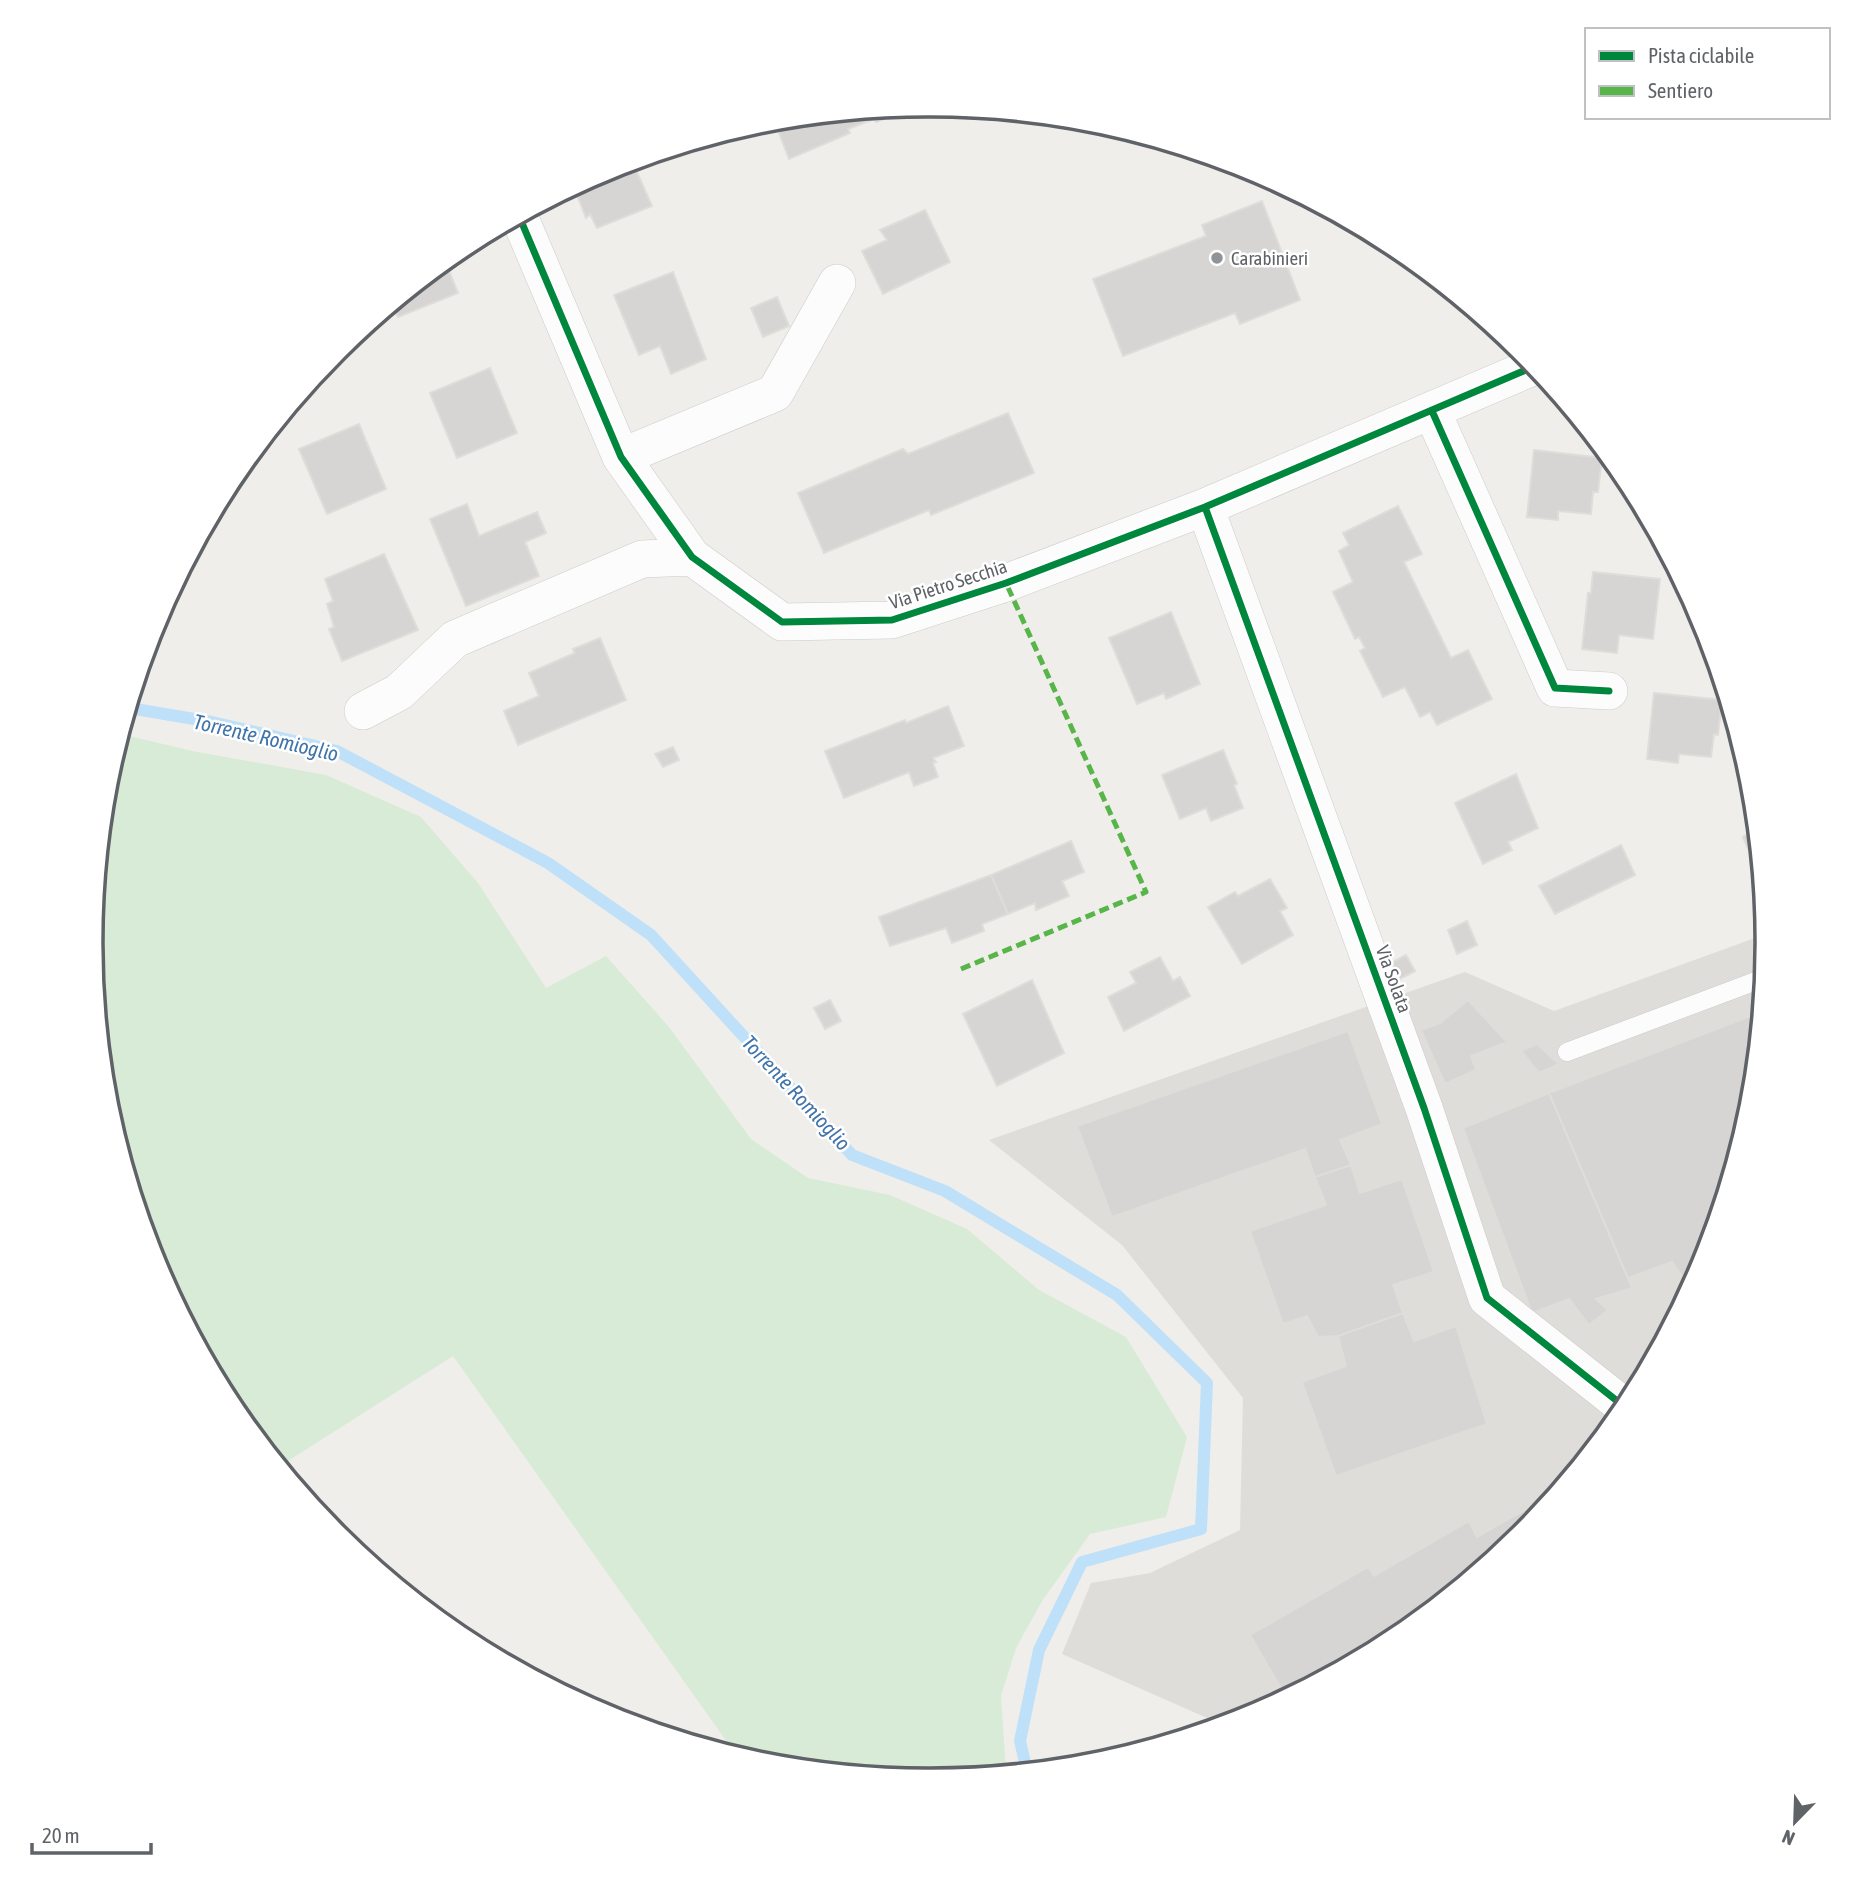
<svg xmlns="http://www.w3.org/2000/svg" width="1858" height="1885" font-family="'Asap Condensed',sans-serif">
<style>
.industrial{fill:#dfddda}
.green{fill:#d8ebd6}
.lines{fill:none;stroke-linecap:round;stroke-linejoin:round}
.stream{stroke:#bfe0f9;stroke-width:12}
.building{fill:#d6d5d3;stroke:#deddd9;stroke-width:2}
.service-casing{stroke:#cbcccc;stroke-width:19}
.minor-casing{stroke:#cbcccc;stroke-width:38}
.service{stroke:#fdfcfc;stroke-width:18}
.minor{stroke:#fdfcfc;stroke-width:37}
.quiet{stroke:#58b549;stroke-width:5;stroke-dasharray:10 5;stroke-linecap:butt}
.cycleway-casing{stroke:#fff;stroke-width:11}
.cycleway{stroke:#00873e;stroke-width:7}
.poi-dot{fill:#919496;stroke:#fff;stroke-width:2.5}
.labels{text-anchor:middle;stroke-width:5;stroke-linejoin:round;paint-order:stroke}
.poi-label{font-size:19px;fill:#5f6368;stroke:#fff;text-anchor:start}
.street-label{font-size:19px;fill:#5f6368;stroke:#fff}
.water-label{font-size:21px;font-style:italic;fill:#4174aa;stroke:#fff}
.rim{fill:none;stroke:#5f6368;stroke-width:3.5}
</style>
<rect width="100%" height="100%" fill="#efeeea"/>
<path class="industrial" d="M1766,934l-15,172 -48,158 -77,144 -105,127 -127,104 -145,78 -26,8 -161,-71 29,-71 59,-10 90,-43 3,-132 -121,-153 -133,-105 476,-168 89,39z"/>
<path class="green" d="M121,734l71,17 134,24 95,42 57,66 68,105 60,-32 63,71 82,112 57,39 82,17 77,34 72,61 87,47 61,100 -21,80 -76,17 -48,67 -26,47 -15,48 5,77 -77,7 -164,-16 -28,-8 -284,-400 -173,110 -48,-58 -77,-145 -48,-157 -16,-164 16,-163z"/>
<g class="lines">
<path class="stream" d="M129,708l83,14 125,29 211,112 103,72 201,220 93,36 172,104 90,88 -6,146 -119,33 -43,88 -19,91 7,30"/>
</g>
<path class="building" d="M883,109l4,9 -11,4 -2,-3 -26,10 2,4 -61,26 -15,-39z
M632,161l20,45 -55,22 -7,-14 -4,4 -12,-31 35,-19z
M1262,201l38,99 -60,24 -5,-11 -112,43 -30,-77 113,-43 -4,-11z
M925,210l25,52 -67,32 -21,-43 25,-11 -7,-10z
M445,261l13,32 -60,24 -5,-13z
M673,272l33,87 -35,15 -11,-28 -21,9 -25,-60z
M777,297l12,29 -26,11 -12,-29z
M490,368l27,65 -60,25 -27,-65z
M1008,413l26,60 -103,42 -2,-5 -105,43 -26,-60 105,-44 5,5z
M359,424l27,65 -59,25 -28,-65z
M1534,450l68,8 -4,34h-5l-2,22 -33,-3v9l-31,-3z
M467,504l12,32 58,-24 9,21 -21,9 14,34 -73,30 -36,-87z
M1398,506l24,48 -18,8 47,96 17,-8 24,49 -55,26 -7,-13 -10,5 -15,-30 -22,10 -23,-46 5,-3 -6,-11 -4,2 -22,-47 20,-10 -14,-31 10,-6 -6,-12z
M384,554l34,76 -76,31 -13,-32 5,-2 -7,-23 6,-3 -8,-22z
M1593,572l67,7 -7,60 -34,-4 -2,18 -35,-4 6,-56h3z
M1171,612l29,72 -34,15 -2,-6 -27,11 -28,-66z
M600,638l26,62 -108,45 -14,-34 35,-15 -10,-23 46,-20 -2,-4z
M1654,693l68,7 -4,35 -4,-1 -3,23 -32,-3 -1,9 -31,-4z
M948,706l16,40 -31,12 3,4 -3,1 5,14 -24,9 -5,-14 -65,26 -19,-47 80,-31 1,3z
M673,747l6,13 -16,7 -8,-13z
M1223,750l14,34 -3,1 9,23 -32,13 -5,-13 -26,11 -18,-44z
M1516,774l22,54 -30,14 4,8 -29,14 -28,-61z
M1753,832l3,3 5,44 -18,-42z
M1071,841l13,31 -22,9 7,15 -33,14 -1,-7 -27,11 -17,-39z
M1621,845l14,30 -80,39 -16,-28z
M991,875l17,39 -26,10 2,7 -32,12 -6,-15 -56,18 -11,-29z
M1270,879l17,29 -7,3 13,24 -51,29 -34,-57 27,-15 3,4z
M1467,921l10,24 -20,9 -9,-24z
M1406,955l9,16 -15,8 -9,-16z
M1160,957l13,24 7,-4 10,19 -66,35 -16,-34 28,-14 -6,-11z
M1032,980l32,73 -67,33 -34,-72z
M830,1000l11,21 -16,8 -11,-21z
M1468,1000l39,42 -36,14 5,14 -31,14 -24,-54 19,-7z
M1756,1014l3,9 -8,83 -48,158 -13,23 -18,-25 -44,16 -79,-185z
M1348,1031l34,93 -42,16 11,25 -36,12 -10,-28 -193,68 -35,-91z
M1537,1044l12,11 10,9 -20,9 -18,-22z
M1549,1093l83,195 -36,11 12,11 -19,15 -20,-26 -37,14 -69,-185z
M1351,1165l9,28 42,-14 32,93 -41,13 10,28 -65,23 -20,1 -11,-21 -24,8 -33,-93 76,-26 -11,-28z
M1403,1313l11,28 42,-15 31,98 -151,52 -34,-94 44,-16 -8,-30z
M1558,1491l-37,44 -127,104 -108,58 -36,-62 118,-68 6,9 95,-55 8,16z"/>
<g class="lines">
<g class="service-casing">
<path id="service" d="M1567,1052l197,-74"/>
</g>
<g class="minor-casing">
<path id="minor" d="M519,216l102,241 71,100 90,65 110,-2 114,-37 199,-76 330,-141
M1432,411l123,277 54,3
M621,457l154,-64 62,-110
M1205,507l219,601 63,190 139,110
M363,711l36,-19 56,-53 187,-80 50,-2"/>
</g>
<use href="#service" class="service"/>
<use href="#minor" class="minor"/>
<path class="quiet" d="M961,969l185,-77 -140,-309"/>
<g class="cycleway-casing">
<path id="cycleway" d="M519,216l102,241 71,100 90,65 110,-2 114,-37 199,-76 330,-141
M1432,411l123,277 54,3
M1205,507l219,601 63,190 139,110"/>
</g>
<use href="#cycleway" class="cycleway"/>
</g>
<circle class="poi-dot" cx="1217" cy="258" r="7"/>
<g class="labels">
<g class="poi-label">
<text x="1231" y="265">Carabinieri</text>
</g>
<g class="street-label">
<text transform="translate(948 584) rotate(-18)" y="7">Via Pietro Secchia</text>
<text transform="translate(1394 979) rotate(70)" y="7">Via Solata</text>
</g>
<g class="water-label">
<text transform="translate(266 738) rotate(13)" y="7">Torrente Romioglio</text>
<text transform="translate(796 1093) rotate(47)" y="7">Torrente Romioglio</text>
</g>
</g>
<path d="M0 0H1858V1885H0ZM928 117H930A825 825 0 0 1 1755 942V943A825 825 0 0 1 930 1768H928A825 825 0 0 1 103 943V942A825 825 0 0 1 928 117Z" fill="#fff" fill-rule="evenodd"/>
<path class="rim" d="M928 117H930A825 825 0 0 1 1755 942V943A825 825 0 0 1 930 1768H928A825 825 0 0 1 103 943V942A825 825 0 0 1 928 117Z"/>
<rect x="1585" y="28" width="245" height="91" fill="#ffffff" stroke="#bfc1c3" stroke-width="2"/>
<rect x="1599" y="51" width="35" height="10" fill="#00873e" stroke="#bfc1c3" stroke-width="2"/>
<text x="1648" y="63" font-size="21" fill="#5f6368">Pista ciclabile</text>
<rect x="1599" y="86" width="35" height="10" fill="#58b549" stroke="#bfc1c3" stroke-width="2"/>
<text x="1648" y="98" font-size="21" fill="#5f6368">Sentiero</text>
<g transform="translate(1795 1822) rotate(203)" stroke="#ffffff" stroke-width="5" paint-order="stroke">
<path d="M0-5L12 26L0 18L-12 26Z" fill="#5f6368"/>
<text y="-10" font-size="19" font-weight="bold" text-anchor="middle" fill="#5f6368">N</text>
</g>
<path d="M32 1843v10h119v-10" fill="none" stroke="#5f6368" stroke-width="3.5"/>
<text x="42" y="1843" font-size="21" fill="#5f6368" stroke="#ffffff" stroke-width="5" paint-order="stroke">20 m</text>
</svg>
